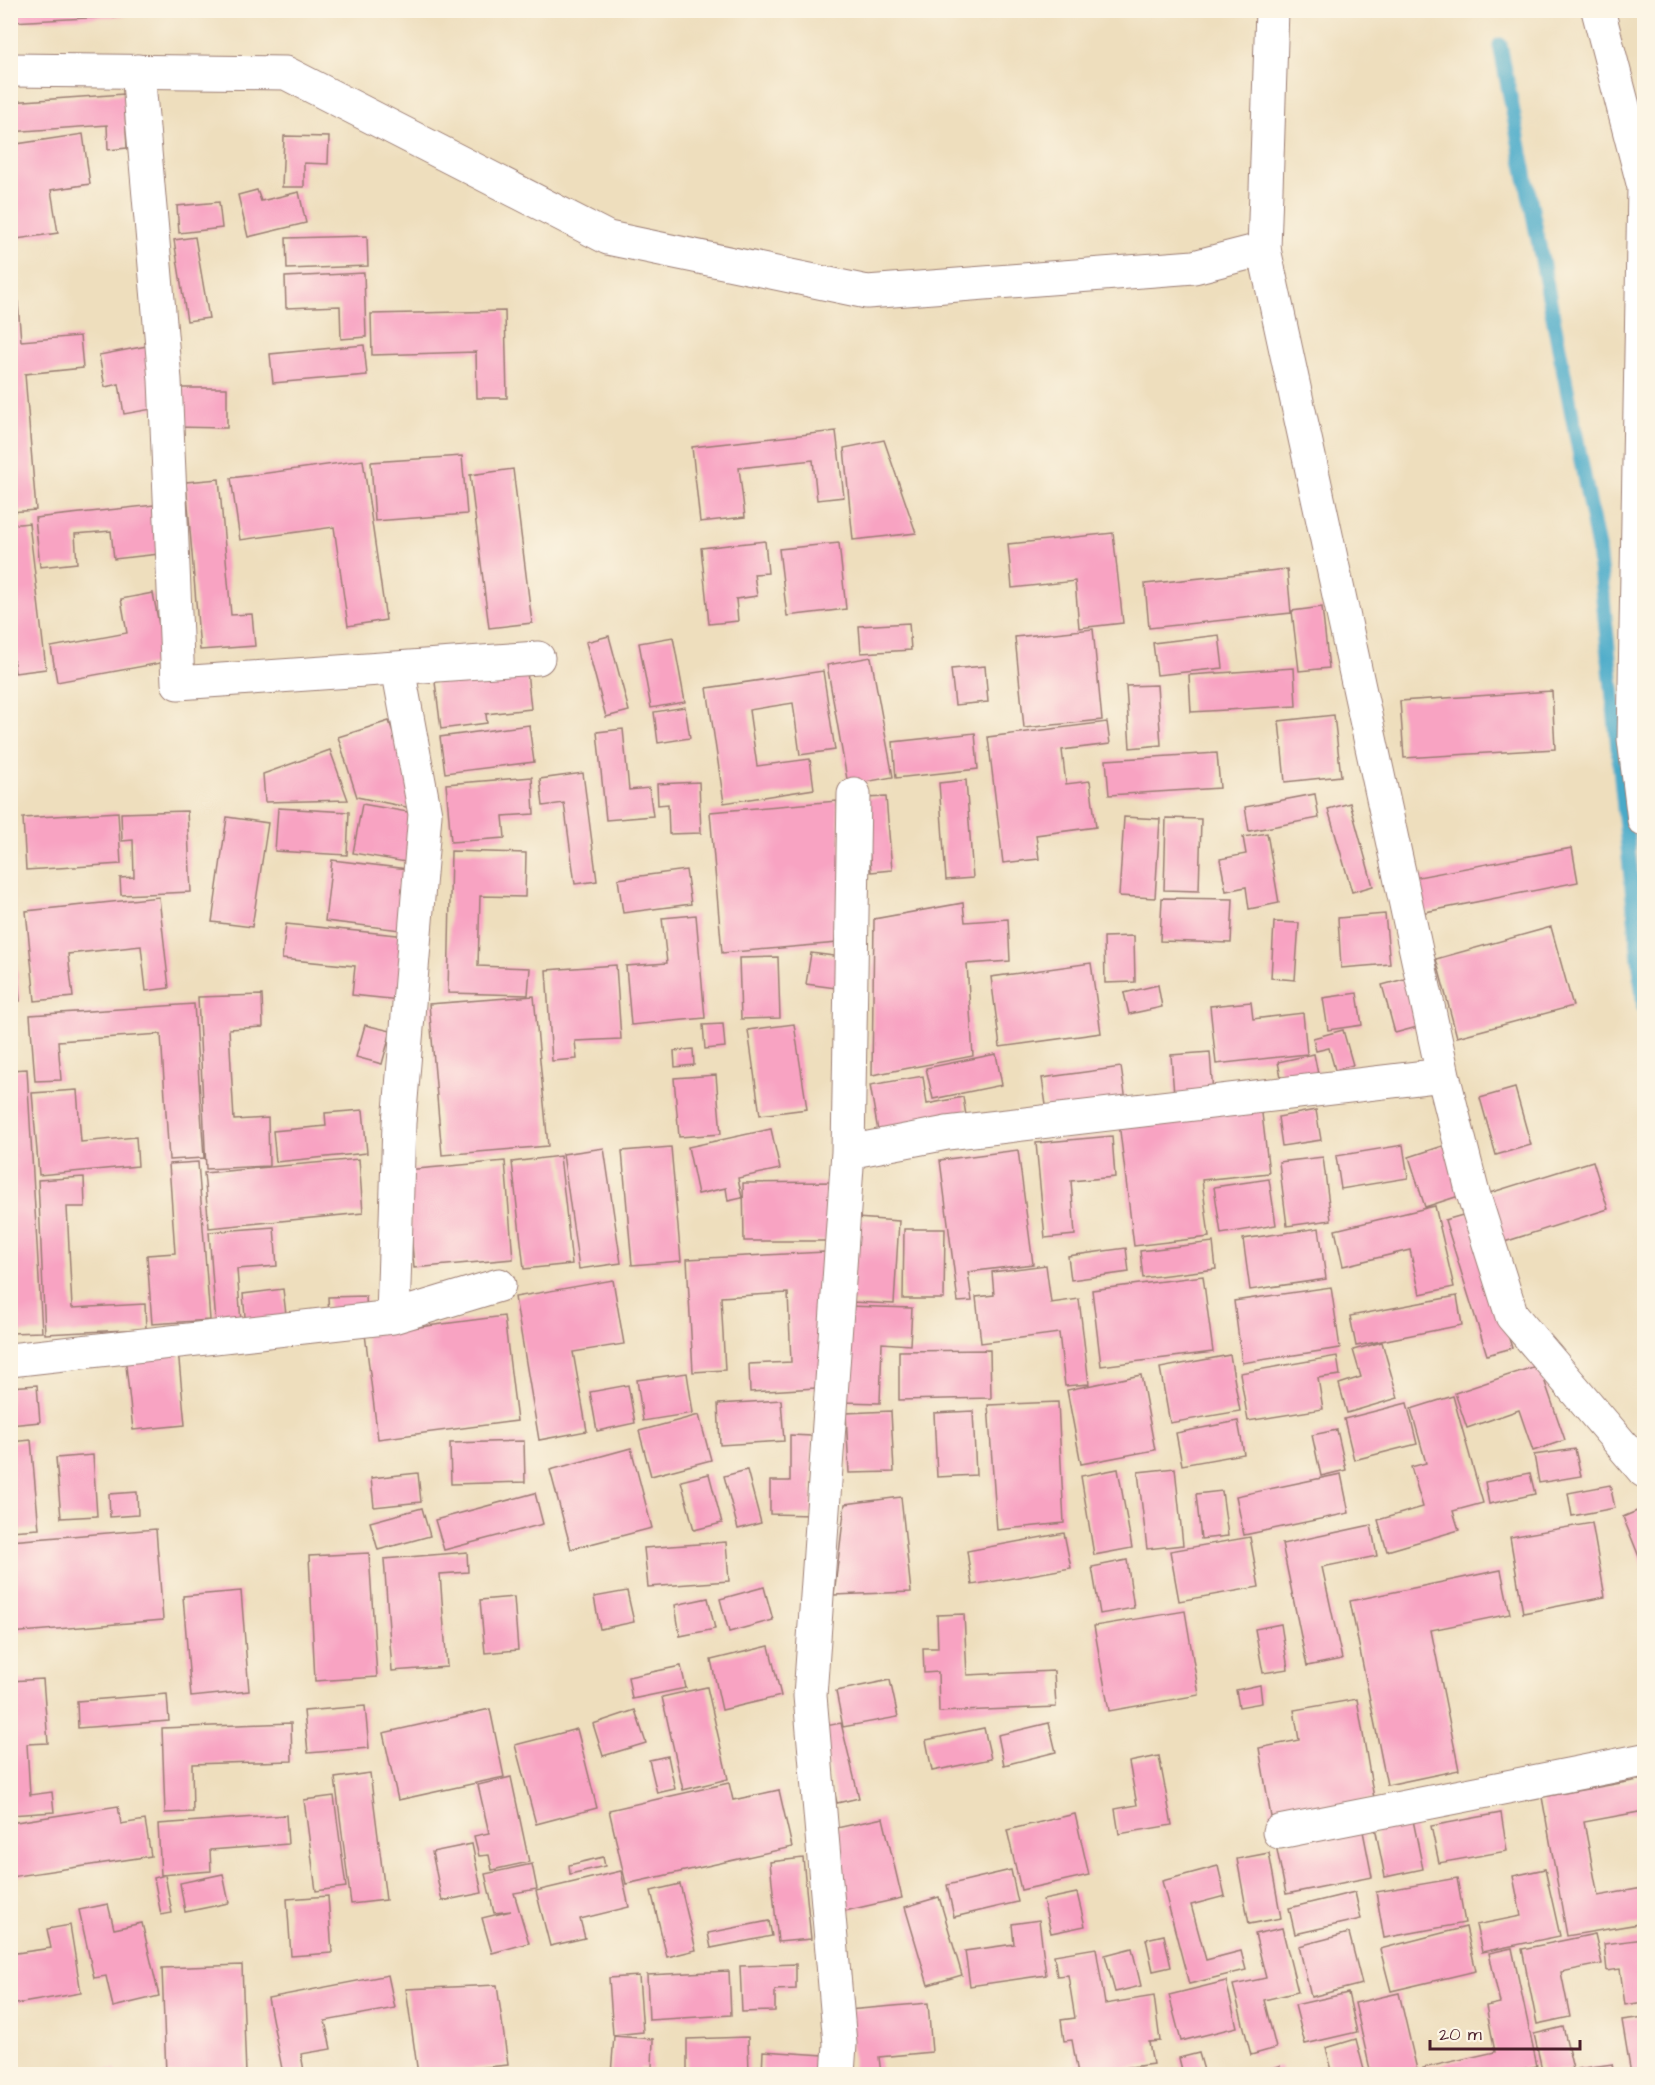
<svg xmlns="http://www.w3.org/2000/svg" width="1655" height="2085" font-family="'Architects Daughter',sans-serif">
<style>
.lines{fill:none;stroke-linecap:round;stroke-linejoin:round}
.stream{stroke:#4aaac9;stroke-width:15}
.building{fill:#f8a3c2}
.minor-casing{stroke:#9c7e74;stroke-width:35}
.tertiary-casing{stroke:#9c7e74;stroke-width:35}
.minor{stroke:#fff;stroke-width:33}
.tertiary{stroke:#fff;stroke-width:33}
</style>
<rect width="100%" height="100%" fill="#fcf5e5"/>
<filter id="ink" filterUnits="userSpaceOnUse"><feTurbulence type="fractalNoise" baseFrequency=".0167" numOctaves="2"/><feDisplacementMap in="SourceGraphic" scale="12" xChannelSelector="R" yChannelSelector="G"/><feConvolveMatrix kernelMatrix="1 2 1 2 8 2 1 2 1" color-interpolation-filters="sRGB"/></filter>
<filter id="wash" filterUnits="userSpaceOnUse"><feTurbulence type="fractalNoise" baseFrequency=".008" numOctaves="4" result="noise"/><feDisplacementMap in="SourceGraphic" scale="24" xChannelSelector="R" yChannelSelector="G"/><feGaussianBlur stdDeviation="1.35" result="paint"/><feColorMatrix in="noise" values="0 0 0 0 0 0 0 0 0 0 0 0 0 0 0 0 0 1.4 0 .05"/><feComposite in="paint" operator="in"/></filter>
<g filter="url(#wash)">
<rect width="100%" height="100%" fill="#eedebd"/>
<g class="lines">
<path class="stream" d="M1500,45l98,503 46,459"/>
</g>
<g id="blocks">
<path class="building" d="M10,10h115v6l-114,6z
M124,94l3,54 -19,2 -1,-25 -97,7v-30z
M83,134l7,50 -39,6 7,43 -48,7v-95z
M284,136l45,1 -1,27 -24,-1v24h-22z
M257,190l4,11 38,-9 7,31 -58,14 -10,-42z
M219,202l3,26 -43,5 -2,-27z
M367,236l1,30 -81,3 -1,-31z
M195,237l14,81 -22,3 -13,-81z
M10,253h4l7,88 59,-5 3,32 -58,6 11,136 -26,2z
M364,273l2,64 -25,2 -1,-33 -54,2 -1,-31z
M505,311l2,87h-30l-1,-46 -104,3 -1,-41z
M364,345l3,30 -94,8 -3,-29z
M147,346l11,62 -34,6 -5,-30 -14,3 -6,-32z
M174,388h53v40l-53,-1z
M836,431l8,66 -27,3 -4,-40 -74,8 6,49 -45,5 -8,-75z
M884,440l32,93 -63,7 -9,-92z
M462,456l5,58 -92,7 -4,-59z
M363,460l23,160 -38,6 -14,-99 -94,13 -9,-62z
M513,469l19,154 -43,5 -19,-153z
M219,479l12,136 21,-1 3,32 -55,4 -14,-168z
M154,505l5,49 -45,5 -3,-28 -36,3 2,29 -37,4 -5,-49z
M29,523l17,146 -31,4 -5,-40v-108z
M1113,533l10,90 -44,5 -4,-47 -63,7 -4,-44z
M765,541l3,32 -14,1 3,22 -21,3 2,22 -29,3 -8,-76z
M839,543l7,66 -59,7 -8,-67z
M1287,569l4,44 -142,15 -4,-44z
M153,593l13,69 -109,20 -6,-35 76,-14 -6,-34z
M1322,607l7,61 -30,3 -7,-60z
M909,623l2,27 -50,3 -2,-27z
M1093,629l9,91 -78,8 -9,-91z
M1219,635l4,33 -66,7 -4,-32z
M609,636l20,75 -23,6 -20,-75z
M673,637l12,65 -34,6 -12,-65z
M871,657l22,120 -45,8 -21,-120z
M985,666l3,36 -33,3 -4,-36z
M1294,668l2,38 -105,6 -2,-37z
M527,671l4,38 -45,5 1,9 -46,6 -6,-47z
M823,671l12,79 -35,5 -7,-52 -44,7 8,56 53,-7 4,30 -90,14 -17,-115z
M1157,685l4,60 -31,3 -4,-62z
M1552,691l3,58 -151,9 -4,-57z
M685,707l5,31 -32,5 -4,-31z
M1334,715l7,61 -56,6 -6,-61z
M389,721l32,89 -64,-13 -19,-60z
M1107,722l3,22 -48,6 4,34 24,-3 6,46 -60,8 3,24 -36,4 -15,-126z
M529,725l5,37 -89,11 -5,-36z
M623,729l6,61 20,-2 4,28 -47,4 -9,-88z
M975,733l3,36 -82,9 -3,-36z
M330,750l18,50 -83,2 -2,-28z
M1217,753l3,35 -111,7 -3,-35z
M583,773l14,108 -22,3 -11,-81 -21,3 -3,-27z
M532,777l2,37 -31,2 2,22 -54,4 -5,-58z
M966,780l7,98 -27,2 -7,-97z
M699,782l2,51 -32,1 -1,-30 -10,1 -1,-21z
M1315,794l4,24 -70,13 -4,-24z
M886,797l6,73 -21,2 -6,-74z
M837,801l12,141 -127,11 -12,-141z
M1350,803l23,83 -21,6 -24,-83z
M362,804l63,11 -8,49 -64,-11z
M278,808l71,4 -2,43 -72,-4z
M187,811l4,81 -70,3 -1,-17 14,-1 -1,-37 -11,1 -1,-28z
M118,812l3,52 -95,6 -3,-52z
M227,817l41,6 -16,104 -40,-5z
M1124,817l36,2 -5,79 -36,-2z
M1166,818l35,1 -2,72 -35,-1z
M1267,833l12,70 -30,6 -3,-22 -20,4 -6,-32 26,-5 -3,-17z
M1572,848l6,34 -158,31 -7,-35z
M451,851l75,2 -1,44 -45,-1 -2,70 52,2 -2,27 -80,-2z
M332,860l84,10 -7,61 -84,-10z
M10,861l5,53h-5z
M686,870l5,34 -68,9 -5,-34z
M159,897l10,91 -23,3 -5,-45 -73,8 5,43 -38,4 -9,-90z
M1162,898l71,1 -2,44 -71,-2z
M963,903l2,19 43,-3 2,42 -43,3 6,92 -101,19 2,-156z
M1385,914l5,50 -49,4 -3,-50z
M696,915l9,103 -74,7 -5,-59 41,-3 -5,-45z
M1274,922l25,1 -4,57 -24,-2z
M286,924l121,12 -7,64 -48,-5 3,-29 -73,-7z
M1551,927l22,79 -116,31 -21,-78z
M1134,936l1,46 -30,1 -1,-46z
M10,939h4l6,62h-10z
M811,953l30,4 -5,31 -30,-4z
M778,957l2,61 -39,1 -2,-61z
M1091,963l10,70 -101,14 -9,-70z
M616,965l5,74 -46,2 2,18 -25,2 -6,-91z
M1408,978l13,48 -26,7 -13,-48z
M1158,985l4,22 -33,7 -5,-21z
M1357,993l5,32 -34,5 -5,-32z
M262,995l1,32 -34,2 5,91 34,-2 1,48 -63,3 -8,-172z
M534,996l14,150 -106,9 -13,-151z
M1251,1002l2,17 50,-6 4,41 -91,10 -6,-58z
M194,1004l10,154 -35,2 -8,-126 -103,7 3,39 -26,1 -5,-66z
M723,1024l2,23 -20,2 -2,-24z
M794,1024l13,85 -47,6 -12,-85z
M365,1025l26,6 -9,33 -26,-7z
M1343,1030l10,35 -18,5 -6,-22 -13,3 -3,-13z
M693,1049l1,16 -19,2 -1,-16z
M1210,1052l3,41 -39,2 -3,-40z
M996,1054l6,31 -69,14 -7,-31z
M1314,1054l4,20 -36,8 -4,-20z
M1121,1067l5,34 -79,11 -5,-34z
M27,1069l15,263 -32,1v-263z
M716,1075l5,59 -42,3 -5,-59z
M923,1076l4,28 36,-7 4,25 -88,15 -9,-52z
M1515,1088l16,57 -35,10 -16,-57z
M77,1090l4,52 55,-5 2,29 -99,9 -7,-82z
M1261,1105l8,68 -67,7 7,57 -75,9 -15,-123z
M363,1110l4,43 -91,9 -3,-31 53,-5 -1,-13z
M1316,1110l5,30 -39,6 -4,-29z
M771,1129l9,40 -42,9 4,20 -14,3 -2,-13 -28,6 -10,-47z
M1112,1136l3,41 -44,4 4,54 -30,3 -9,-95z
M1449,1144l16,50 -40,13 -16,-50z
M1403,1145l5,33 -67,11 -5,-33z
M671,1147l10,114 -49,4 -10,-114z
M604,1148l17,115 -42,6 -16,-115z
M1018,1150l15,114 -65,8 4,29 -14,1 -18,-142z
M560,1156l12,108 -48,5 -12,-107z
M1323,1157l8,63 -44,6 -8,-64z
M359,1159l4,54 -154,15 -5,-55z
M505,1161l8,98 -99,9 -8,-98z
M1593,1161l15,48 -110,35 -15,-49z
M198,1162l12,158 -58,4 -5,-69 28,-2 -6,-89z
M84,1177l1,30h-18l5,101 73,-4 1,25 -101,5 -7,-154z
M1269,1179l7,46 -55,9 -7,-47z
M836,1182l1,59h-93l-1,-58z
M1435,1206l19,81 -34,7 -10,-44 -67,16 -8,-36z
M1470,1213l42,135 -25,7 -42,-135z
M856,1218l43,3 -5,83 -43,-2z
M274,1227l3,39 -40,3 4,53 -25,2 -7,-92z
M1319,1228l7,51 -76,11 -7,-51z
M904,1229h41l-1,70h-41z
M1213,1242l3,27 -73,9 -3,-27z
M1126,1248l3,24 -58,8 -3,-24z
M825,1252l7,135 -82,5 -1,-28 42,-2 -3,-69 -67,4 4,73 -32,2 -6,-113z
M1046,1265l5,38 28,-4 10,85 -24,2 -6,-53 -78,10 -5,-46 18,-2 -2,-23z
M1203,1276l10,76 -112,14 -9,-76z
M613,1280l11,64 -51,8 14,79 -48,9 -24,-143z
M1331,1287l9,61 -98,15 -8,-62z
M283,1289l4,34 -41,5 -3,-34z
M366,1296l1,21 -38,1 -1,-21z
M1457,1296l5,29 -106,21 -6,-30z
M847,1306l65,2 -2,37 -28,-2 -2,60 -37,-1z
M504,1316l13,105 -139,18 -13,-105z
M1382,1342l16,56 -51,15 -8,-29 22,-7 -8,-27z
M178,1350l7,75 -52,5 -8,-74z
M990,1350l1,48 -92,2v-49z
M1230,1355l10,56 -70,12 -10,-55z
M1337,1356l3,19 -22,3 5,31 -75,12 -8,-48z
M1539,1365l26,75 -32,11 -14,-41 -52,18 -12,-35z
M687,1373l6,40 -50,8 -6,-41z
M1141,1375l14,75 -74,14 -14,-74z
M37,1385l3,37 -30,3v-38z
M628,1385l7,38 -38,8 -7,-39z
M1453,1396l30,107 -30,8 6,19 -72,21 -9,-31 45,-13 -12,-40 15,-4 -15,-54z
M781,1400l3,41 -64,4 -2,-41z
M1058,1402l6,121 -67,7 -9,-125z
M1407,1403l10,41 -63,16 -10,-41z
M891,1411l3,61 -45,1 -3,-60z
M973,1411l3,64 -39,2 -3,-64z
M699,1415l12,45 -60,16 -12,-45z
M1238,1421l6,33 -62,11 -6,-32z
M1337,1430l9,40 -25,6 -9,-41z
M790,1435l22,1v79l-42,-1v-33h20z
M31,1440l8,89 -29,2v-89z
M524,1441l1,41 -74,2 -1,-41z
M631,1448l21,80 -81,21 -21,-79z
M1575,1449l6,27 -42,7 -5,-28z
M93,1455l4,61 -36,2 -5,-60z
M1175,1468l8,77 -36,4 -9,-77z
M1118,1469l14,79 -38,7 -13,-79z
M747,1470l14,53 -23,6 -14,-53z
M418,1473l3,29 -47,5 -3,-29z
M1530,1473l5,21 -46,10 -4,-22z
M709,1474l13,49 -28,7 -13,-49z
M1341,1474l8,39 -105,22 -8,-39z
M1610,1485l5,23 -43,8 -4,-23z
M1222,1491l6,45 -27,3 -5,-45z
M137,1492l1,23 -28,2 -1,-23z
M535,1493l8,31 -99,26 -9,-30z
M901,1497l10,95 -77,3 11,-91z
M422,1508l8,28 -52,14 -8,-28z
M1644,1508v61l-21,-52z
M1592,1523l13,74 -82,16 -13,-76z
M1371,1525l6,31 -55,11 20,92 -35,7 -25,-122z
M156,1529l7,91 -153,13v-92z
M1064,1533l7,35 -99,17 -5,-34z
M1250,1537l9,50 -80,14 -9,-50z
M726,1542l3,39 -81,6 -4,-39z
M467,1552l1,20 -28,2 7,93 -55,4 -8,-112z
M369,1553l8,124 -62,4 -6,-125z
M1127,1560l7,48 -34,6 -8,-47z
M1501,1570l9,44 -79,16 28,140 -72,15 -37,-184z
M764,1587l9,33 -44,12 -9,-33z
M241,1591l8,100 -58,6 -8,-101z
M627,1591l7,31 -34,7 -6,-32z
M514,1597l4,53 -33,3 -5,-53z
M708,1598l7,31 -35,7 -5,-31z
M1185,1611l14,84 -90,16 -15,-85z
M964,1614l3,61 87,-4 2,36 -117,5 -1,-40 -14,1 -1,-25h15l-1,-33z
M1281,1624l7,45 -25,4 -8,-44z
M769,1646l12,50 -59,14 -11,-50z
M681,1666l5,22 -54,11 -4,-22z
M43,1679l5,64 -21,1 3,51 22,-3 2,20 -44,3v-134z
M890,1680l8,37 -55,10 -7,-36z
M1260,1685l2,18 -23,4 -3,-17z
M707,1687l21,92 -45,11 -21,-93z
M167,1694l2,27 -91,7 -1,-27z
M1357,1699l17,99 -103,19 -12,-69 40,-8 -5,-30z
M365,1706l4,42 -61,5 -4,-42z
M490,1709l14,68 -106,23 -15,-67z
M635,1710l11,33 -43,13 -10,-32z
M291,1723l1,38 -100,3 1,48 -28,1 -3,-85z
M841,1723l18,75 -22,5 -17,-76z
M1049,1723l7,29 -52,13 -6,-30z
M984,1728l7,31 -59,12 -6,-31z
M577,1729l20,79 -61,16 -21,-79z
M668,1756l7,33 -18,4 -8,-33z
M1159,1756l13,69 -53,9 -4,-25 22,-4 -8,-43z
M370,1773l16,127 -35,4 -16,-126z
M511,1777l18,85 -37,8 -3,-15 -10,1 -5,-20 15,-3 -11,-48z
M1644,1779v32l-60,11 14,74 45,-8 1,35 -77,13 -25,-139z
M729,1783l4,17 46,-10 13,57 -166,37 -17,-74z
M334,1796l12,91 -30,4 -12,-91z
M118,1806l3,18 24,-4 6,36 -140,21 -1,-54z
M1501,1813l6,38 -68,12 -8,-37z
M1075,1814l14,61 -68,15 -14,-60z
M286,1815l2,29 -78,6 1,21 -50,4 -3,-51z
M1412,1815l11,54 -38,8 -11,-55z
M883,1818l19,80 -62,14 -8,-83z
M1362,1826l10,51 -86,17 -10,-49z
M472,1844l10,49 -40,8 -10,-49z
M1269,1853l12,65 -32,6 -12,-65z
M603,1857l2,9 -35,8 -1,-9z
M803,1858l8,81 -33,3 -8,-80z
M532,1864l5,25 -23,4 15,50 -37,10 -10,-35 29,-7 -17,2 -9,-39z
M1218,1866l7,30 -34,9 15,55 35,-9 5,19 -57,14 -27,-103z
M1545,1869l15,67 -78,16 -6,-27 45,-9 -8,-40z
M1011,1870l7,32 -64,15 -7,-32z
M621,1871l8,36 -49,12 5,19 -35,8 -14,-55z
M223,1874l6,29 -44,9 -5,-29z
M165,1875l7,38 -11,2 -7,-37z
M1457,1878l8,45 -81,15 -8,-46z
M680,1884l16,66 -29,7 -16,-66z
M1355,1892l6,27 -66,15 -6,-26z
M1077,1893l8,33 -34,7 -8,-33z
M328,1896l4,57 -41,3 -4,-57z
M939,1897l23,78 -34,10 -23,-78z
M108,1904l6,25 28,-6 17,73 -46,11 -7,-31 -12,2 -15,-68z
M1039,1920l7,55 -76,11 -5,-35 49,-7 -2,-20z
M769,1921l3,15 -61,12 -3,-15z
M70,1925l11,68 -71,12v-51l41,-6 -4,-19z
M1466,1927l10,44 -85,20 -11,-42z
M1282,1928l16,64 -34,8 12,48 -25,7 -18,-70 33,-7 -11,-44z
M1349,1933l13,51 -51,13 -12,-51z
M1595,1934l7,30 -41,8 9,45 -33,7 -15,-75z
M1164,1935l7,32 -18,4 -7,-32z
M1644,1939v63l-19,3 -5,-36 -13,2 -3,-27z
M1096,1948l9,56 49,-8 6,45 -11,1 4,22 -51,7v3h-24l-6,-34 -8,1 -3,-21 14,-2 -7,-43 -11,1 -3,-21z
M1132,1948l9,38 -26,6 -10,-37z
M1512,1948l25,118 -19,4 1,4h-95l-1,-6 72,-16 -9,-46 14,-3 -11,-50z
M796,1964v25l-21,1v21l-33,1 -2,-46z
M242,1965l4,109h-80l-4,-106z
M729,1971l2,44 -82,5 -2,-45z
M388,1975l7,33 -70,13 6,28 -30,5 3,17 -21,3 -15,-76z
M639,1976l4,56 -30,3 -4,-57z
M1226,1981l11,46 -56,14 -12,-46z
M497,1985l11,80 -90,9 -12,-85z
M1348,1993l9,39 -52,12 -10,-39z
M1399,1993l19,81h-47l-16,-71z
M928,2003l4,49 -53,5 2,17h-27l-6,-64z
M1644,2017v57h-13l-9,-54z
M1563,2027l10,42 -30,5 -9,-40z
M614,2036l39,3 -1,30 -12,-1v6h-29z
M748,2037l1,37h-62v-35z
M1356,2039l9,35h-32l-7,-26z
M763,2051l61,4 -2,19h-60z
M1199,2053l6,21h-22l-4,-16z
M1612,2064l2,10h-35l-1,-5z
M1280,2066l2,8h-27l-1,-1z
M1140,2068l1,6h-31v-1z
M116,2069v5h-62v-1z"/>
</g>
</g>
<g filter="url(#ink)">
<use href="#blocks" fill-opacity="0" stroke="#9c7e74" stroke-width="1.5"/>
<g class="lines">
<g class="minor-casing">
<path id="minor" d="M138,71l27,309 13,303 360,-25
M1264,249l179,826 29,115 40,126 132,155
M398,668l27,146 -26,309 -6,194 106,-32
M848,1152l99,-19 496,-58
M10,1360l383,-43
M1279,1832l365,-72
M838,2074l2,-30 -30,-348 38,-544 6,-358"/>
</g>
<g class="tertiary-casing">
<path id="tertiary" d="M1598,10l46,177 -10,552 10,81
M10,70l276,3 322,165 259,54 327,-25 70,-18 8,-239"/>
</g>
<use href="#minor" class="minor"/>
<use href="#tertiary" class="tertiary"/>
</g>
</g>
<rect width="1655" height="2085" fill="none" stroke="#fcf5e5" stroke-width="36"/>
<path d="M1430 2040v9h150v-9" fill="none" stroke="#4a1f2b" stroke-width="3"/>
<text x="1439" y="2040" font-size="18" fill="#4a1f2b" stroke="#fcf5e5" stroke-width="4.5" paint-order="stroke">20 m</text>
</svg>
